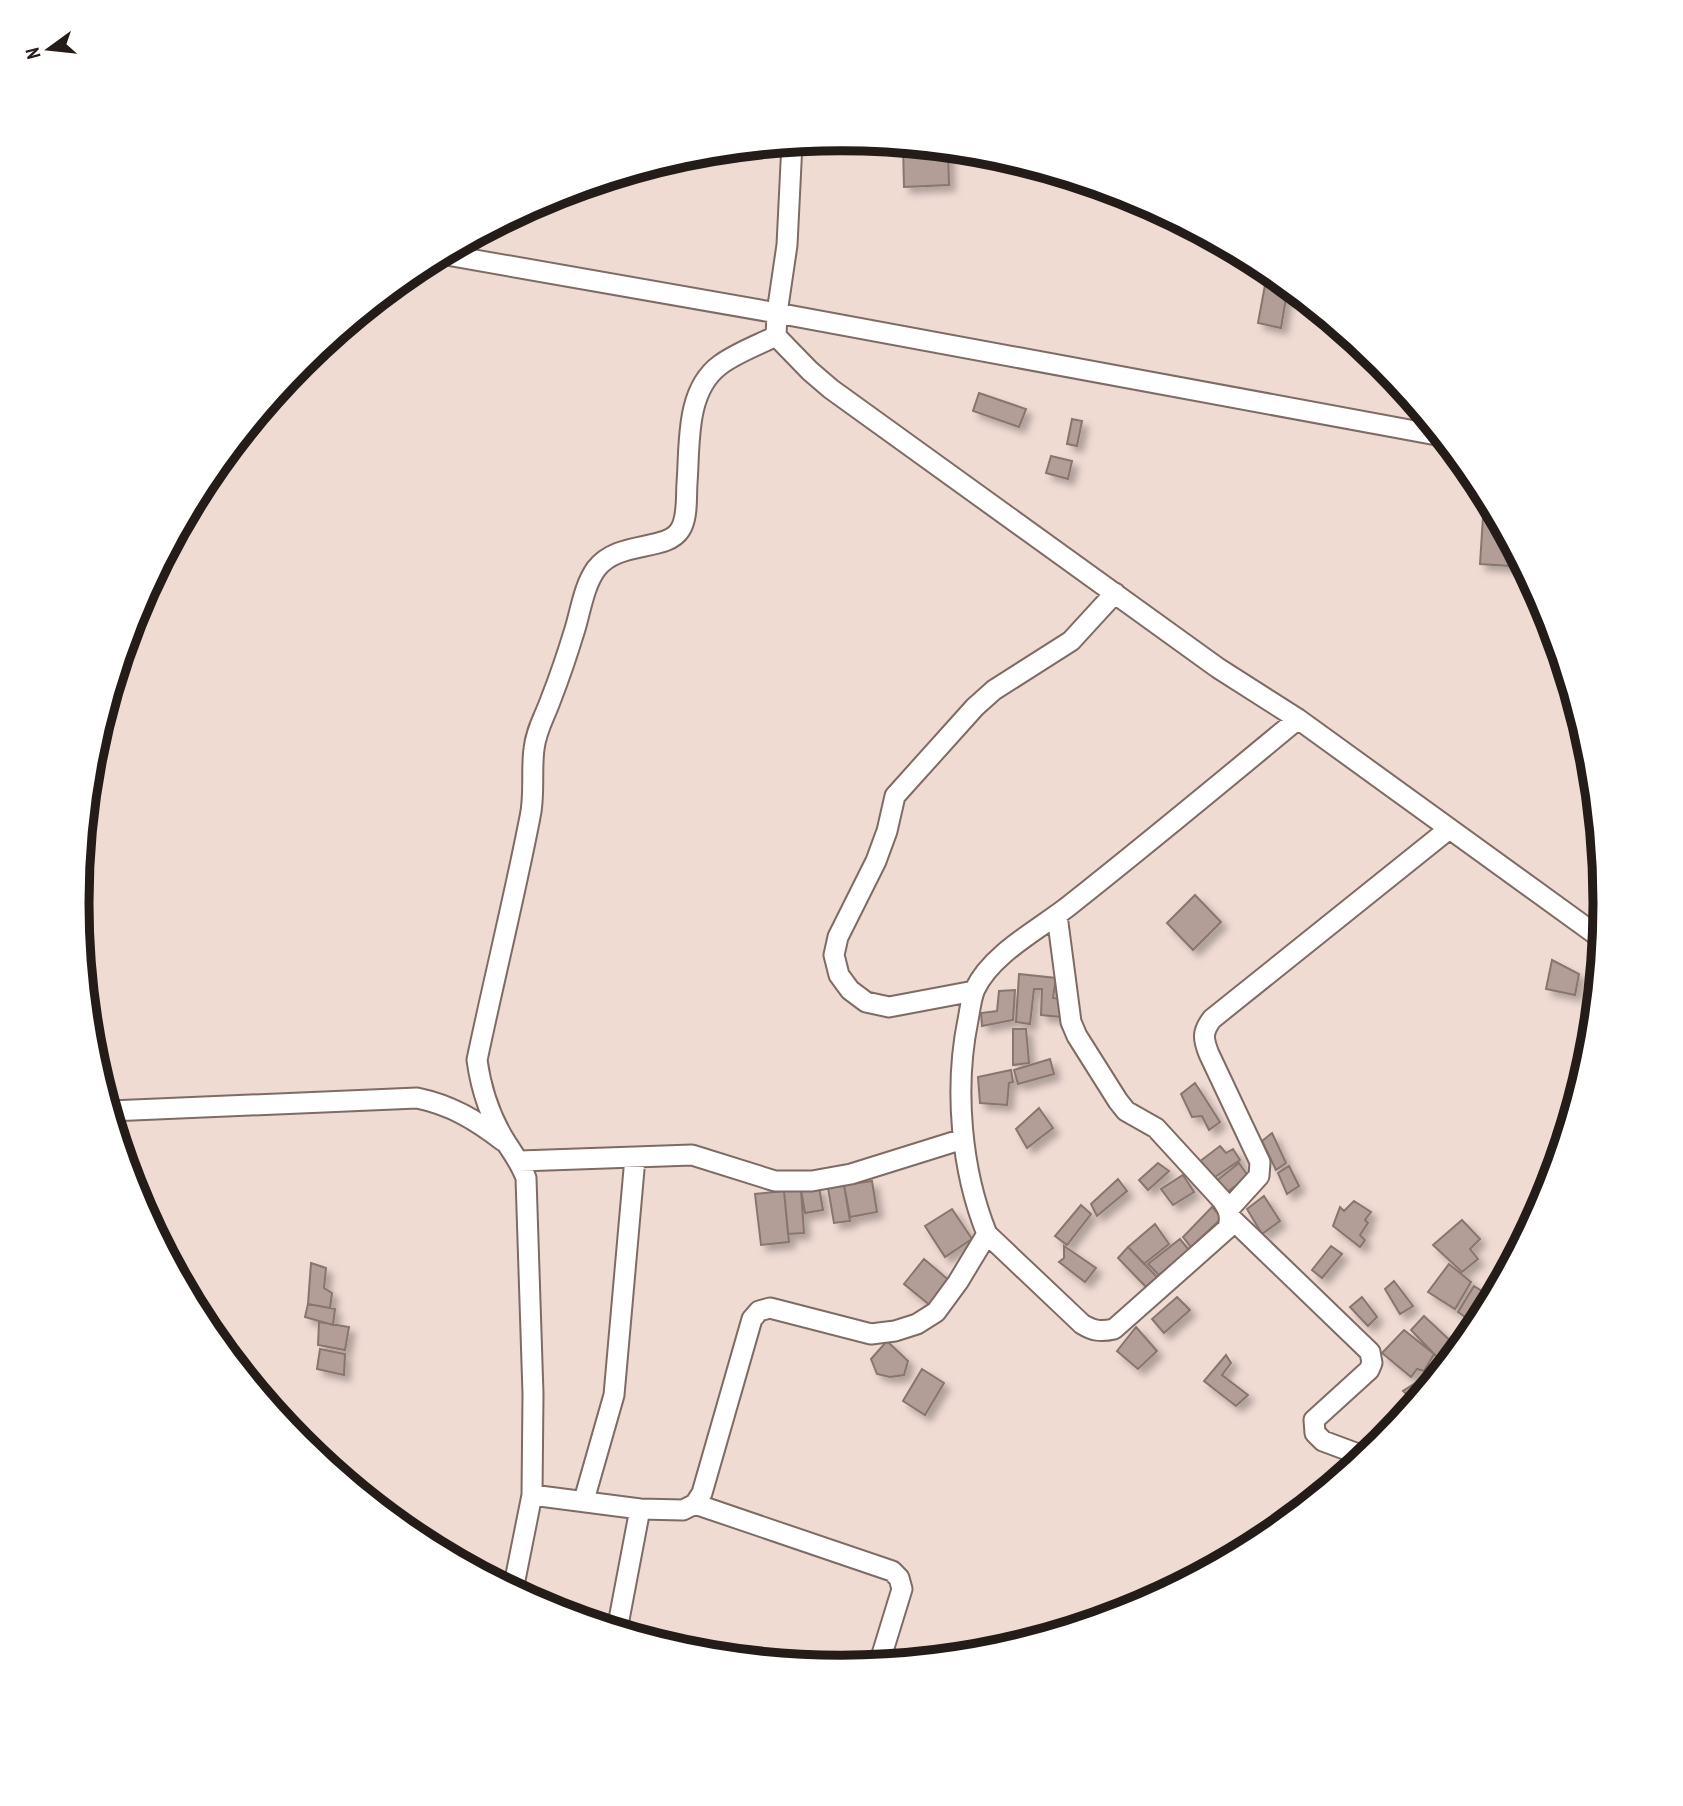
<svg xmlns="http://www.w3.org/2000/svg" width="1683" height="1806" font-family="'PT Sans Narrow',sans-serif">
<style>
.building{fill:#b29e96;stroke:#88756e;stroke-width:2;filter:url(#shadow)}
.lines{fill:none;stroke-linecap:round;stroke-linejoin:round}
.minor-casing{stroke:#7e6b64;stroke-width:23}
.minor{stroke:#fff;stroke-width:19}
.rim{fill:none;stroke:#241c19;stroke-width:9}
</style>
<defs>
<filter id="shadow"><feDropShadow dx="6" dy="6" stdDeviation="3.5" flood-color="#0004"/></filter>
</defs>
<rect width="100%" height="100%" fill="#f0dbd3"/>
<path class="building" d="M903,145l45,4 1,36 -45,2z
M1268,269l20,17 -7,42 -23,-5z
M979,393l47,16 -7,18 -46,-16z
M1072,419l10,2 -5,25 -10,-2z
M1051,456l21,5 -4,18 -22,-6z
M1483,517l15,1 27,49 -45,-3z
M1195,895l26,27 -28,28 -26,-27z
M1552,960l27,14 -4,21 -29,-6z
M1019,974l37,4 -3,20 8,1v18l-20,-2 1,-26h-8l-4,35 -14,-2z
M1015,990l-2,30 -31,6 -1,-13 16,-2 2,-20z
M1013,1029h13l3,34 -16,2z
M1050,1059l4,15 -36,10 -4,-14z
M1011,1070l2,12 -4,1 -2,22 -27,-2 -2,-26z
M1195,1083l25,39 -11,8 -7,-14 -10,1 -11,-23z
M1039,1108l14,20 -26,20 -11,-19z
M1272,1133l14,30 -10,7 -14,-29z
M1220,1146l6,7 7,-4 7,11 -25,17 -16,-15z
M1158,1163l11,8 -21,19 -9,-10z
M1239,1163l9,13 -22,17 -11,-11z
M1289,1166l10,20 -12,8 -9,-21z
M1183,1175l11,17 -21,13 -12,-16z
M1118,1179l9,12 -30,25 -6,-12z
M872,1181l5,31 -27,5 -6,-32z
M844,1185l6,36 -16,2 -6,-35z
M819,1187l4,23 -18,3 -4,-23z
M801,1190l3,43 -16,1 -4,-43z
M784,1191l5,51 -28,3 -6,-51z
M1264,1196l16,25 -18,13 -15,-25z
M1354,1201l17,11 -6,8 3,3 -8,12 5,5 -5,7 -27,-21 7,-19 4,4z
M1081,1205l10,9 -24,31 -12,-9z
M1212,1207l10,11 -31,29 -8,-10z
M952,1209l20,30 -27,18 -20,-31z
M1462,1220l18,19 -10,10 8,10 -16,13 -29,-27z
M1155,1224l14,20 -25,20 -16,-17z
M1180,1239l9,11 -30,25 -11,-11z
M1064,1246l32,22 -11,14 -26,-20 5,-4z
M1331,1246l11,8 -20,24 -10,-8z
M1128,1247l30,31 -11,10 -29,-30z
M924,1259l27,23 -20,24 -27,-22z
M311,1263l15,5 -2,20 8,5 -2,15 -22,-4z
M1449,1264l22,18 -16,27 -27,-17z
M1394,1281l19,25 -13,8 -15,-25z
M1474,1286l19,12 -15,28 -20,-14z
M1177,1297l13,13 -26,23 -12,-14z
M1362,1297l15,20 -9,9 -18,-19z
M308,1304l27,5 -2,16 -28,-8z
M1424,1316l32,30 -16,14 -29,-30z
M319,1322l30,5 -4,23 -27,-5z
M1136,1327l21,24 -19,18 -21,-18z
M1404,1330l30,24 -10,17 -7,-2 -6,8 -29,-24z
M887,1341l21,20 -4,14 -14,2 -13,-3 -6,-15z
M320,1349l25,5 -1,21 -27,-6z
M1226,1355l5,8 -9,12 26,20 -12,11 -32,-25z
M922,1369l22,14 -19,32 -22,-14z
M1417,1382l9,8 -17,21 -3,-3 9,-6 -12,-11z"/>
<g class="lines">
<g class="minor-casing">
<path id="minor" d="M441,254l336,59 665,123
M776,336l34,35 21,18 387,279 80,51 304,220
M974,991l-85,16 -23,-5 -16,-12 -11,-15 -5,-20 4,-18 38,-76 11,-30 8,-35 80,-89 19,-17 77,-49 44,-48
M110,1111l307,-13c34,7 59,22 86,43
M520,1161l172,-6 83,26h37l39,-7 112,-35
M1229,1209l30,-33 1,-14 -51,-108c-6,-15 -7,-22 3,-35l237,-190
M1231,1218l139,134 2,11 -3,7 -55,50 1,13 8,8 43,16
M987,1234l95,90c11,7 19,8 32,5l114,-101c3,-12 1,-18 -6,-28l-66,-72 -30,-17 -8,-10 -41,-65 -6,-14 -14,-107
M532,1495l108,14 43,1 12,-6 7,-11 50,-174 7,-8 11,-3 101,26 24,-3 22,-7 19,-12 22,-30 29,-48c-26,-64 -33,-146 -19,-214 2,-10 3,-22 7,-31 17,-36 65,-60 95,-84 77,-61 152,-123 228,-186
M584,1500l30,-105 21,-237
M695,1504l197,67 7,7 3,11 -23,75
M513,1590l19,-95 1,-101 -7,-216c-5,-14 -11,-22 -19,-34 -16,-25 -26,-55 -30,-84 17,-81 37,-161 53,-243 5,-22 1,-46 4,-68 2,-19 11,-33 17,-50 9,-23 17,-47 24,-70 6,-20 9,-43 21,-60 22,-29 70,-17 84,-39 8,-12 6,-33 7,-47 3,-38 -2,-92 33,-118 16,-12 38,-20 56,-29l1,-23 10,-68 5,-102
M617,1630l23,-121"/>
</g>
<use href="#minor" class="minor"/>
</g>
<path d="M0 0H1683V1806H0ZM89 903a752 752 0 1 1 1504 0a752 752 0 1 1-1504 0Z" fill="#fff" fill-rule="evenodd"/>
<path class="rim" d="M89 903a752 752 0 1 1 1504 0a752 752 0 1 1-1504 0Z"/>
<g transform="translate(49 49) rotate(255)" stroke="#ffffff" stroke-width="5" paint-order="stroke">
<path d="M0-5L12 26L0 18L-12 26Z" fill="#241c19"/>
<text y="-10" font-size="19" font-weight="bold" text-anchor="middle" fill="#241c19">N</text>
</g>
</svg>
